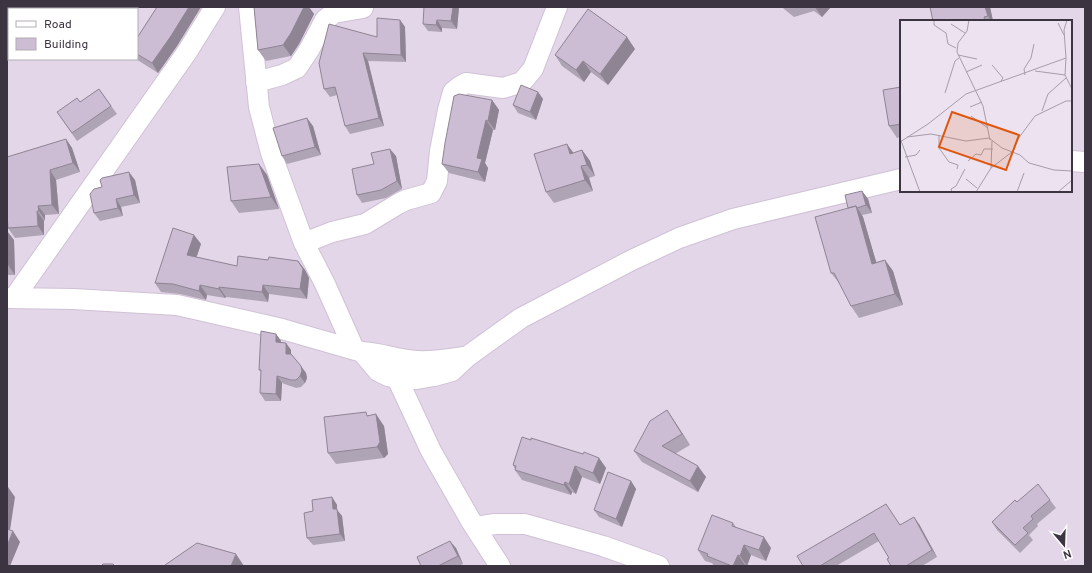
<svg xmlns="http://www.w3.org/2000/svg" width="1092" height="573" font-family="Overpass,sans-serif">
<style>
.residential{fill:#e3d6e8;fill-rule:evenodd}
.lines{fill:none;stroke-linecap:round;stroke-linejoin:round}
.minor-casing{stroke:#d0c1d6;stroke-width:22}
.minor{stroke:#fff;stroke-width:20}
.wall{fill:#afa3b6}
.shaded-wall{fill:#8f8494}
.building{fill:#ccbdd4;stroke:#8f8494}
.inset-road{fill:none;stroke:#a79daa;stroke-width:1}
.view{fill:#df570f;fill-opacity:0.15;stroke:#df570f;stroke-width:2}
.inset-edge{fill:none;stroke:#3d3442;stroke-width:2}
</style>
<rect width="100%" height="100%" fill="#ede3f0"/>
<path class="residential" d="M7,7h1078v559h-1078zM9,9h128v50h-128zM901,21h170v170h-170z"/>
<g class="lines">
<g class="minor-casing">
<path id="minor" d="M249,7l10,100 12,46 33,90 21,41 29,65
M256,82l26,-7 15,-7 12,-18 16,-30 9,-7 29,-5
M1071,161l14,1
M304,243l28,-11 33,-8 33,-20 8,-4 25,-7 6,-12 3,-30 8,-41 5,-18 6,-5 7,-4 37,5 19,-6 11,-13 24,-62
M7,298l66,1 104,6 105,24 80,23c19,1 36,8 55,9 16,1 32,-2 47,-4
M14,298l173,-246 28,-45
M362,352l16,19 10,5 9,2 20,1 17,-3 18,-5 16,-15 53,-38 111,-58 47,-22 54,-19 168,-40
M395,367l2,11 34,73 40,70 29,45
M475,527l20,-3h30l78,22 56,20"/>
</g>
<use href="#minor" class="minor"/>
</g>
<path class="wall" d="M157,7h44l-24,39 -19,27 -22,-14h1v-21z
M254,7h55l5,7 -15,30 -8,12 -25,5 -8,-11z
M459,7l-2,22 -15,-1v4l-14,-1 -5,-7z
M782,7h57l-9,1 -8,9 -8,-6 -20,6 -10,-8z
M990,7l3,14h-60z
M400,20l5,7 1,35 -38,-1 16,65 -34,8 -5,-8 -8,-31 -7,2 -6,-8z
M635,49l-27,36 -17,-13 -7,10 -22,-16 -7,-11z
M901,87v50l-4,1 -8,-12z
M99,89l18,25 -40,27 -20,-29 23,-10z
M538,92l5,7 -7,21 -18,-7 -5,-8z
M492,100l7,10 -4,20h-2l-8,33 3,5 -3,14 -36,-9 -7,-9z
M313,126l8,29 -34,9 -5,-8z
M66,139l6,9 8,24 -24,8 3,34 -14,1v5l-1,1v14l-29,3 -7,-10z
M582,150l8,11 5,15 -6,2 4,13 -39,12 -8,-11 27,-39z
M396,156l6,33 -16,9 -24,5 -5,-8 17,-31z
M259,164l8,11 12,34 -40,4 -8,-12z
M135,180l5,23 -19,4 2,9 -23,5 -6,-8z
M862,191l6,8 4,14 -10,2 1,2 13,45 9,-2 8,11 10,34 -44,13 -8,-12 -11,-22 -9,-11 17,-65z
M7,231l7,9 1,35h-8z
M194,235l7,9 -5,13 41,9 31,-6 30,1 7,9 4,8 -2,21 -38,-5 -1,8 -42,-5 -1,1 -18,-3 -1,5 -26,-6 -19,-2 -6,-9z
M276,334l5,7v2h5l5,7v4l15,19 1,5 -2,5 -4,4 -5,1 -14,-5 -1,18h-16l-5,-8 1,-21 -2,-2z
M667,410l23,35 -15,9 31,23 -8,15 -56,-30 -8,-11z
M369,415l15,11 4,28 -4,4 -48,6 -8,-11z
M531,440l52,14 16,4 7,10 -6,16 -18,-7 -6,17 -4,-2 -1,3 -49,-15 -7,-10v-1l-2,-4z
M631,481l5,8 -14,38 -23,-10 -5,-7z
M332,497l5,8v5l5,6 3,25 -32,4 -6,-7 6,-27z
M1050,500l6,8 -19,16 1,2 -9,9 4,5 -13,13 -23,-23 -5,-8z
M886,504l14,21 19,-1 18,33 -15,9h-31l-2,-8 -10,-17 -43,25h-33z
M733,523l3,4 35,21 -5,13 -15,-6 -4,11 -2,-1v1h-31l-2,-3 -7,-2 -7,-11z
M456,548l7,16 -4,2h-38z"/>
<path class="shaded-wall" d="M189,7h12l-24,39 -19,27 -6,-10z
M304,7h5l5,7 -15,30 -8,12 -8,-11z
M453,7h6l-2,22 -6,-8z
M815,7h14l1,1 -8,9z
M985,7h5l3,14h-2l-3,-5z
M400,20l5,7 1,35 -5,-7z
M437,20l5,8v4l-6,-7z
M627,37l8,12 -27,36 -8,-11z
M363,53l5,8 16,65 -5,-8z
M583,61l8,11 -7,10 -8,-12z
M538,92l5,7 -7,21 -6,-8z
M492,100l7,10 -4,20 -7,-9z
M307,118l6,8 8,29 -6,-8z
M486,120l7,10 -8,33 3,5 -3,14 -7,-10 -1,-14z
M66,139l6,9 8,24 -7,-9z
M567,144l8,11 -5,-1z
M390,149l6,7 6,33 -5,-8z
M582,150l8,11 5,15 -8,-11z
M259,164l8,11 12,34 -8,-12z
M581,166l8,12 4,13 -8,-11z
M50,170l6,10 3,34 -7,-9z
M129,172l6,8 5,23 -6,-8z
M862,191l6,8 4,14 -6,-8z
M116,199l5,8 2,9 -5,-8z
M38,206l7,9v5l-6,-9z
M856,206l7,11 17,58 -8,-11z
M37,211l7,10v14l-6,-9z
M7,231l7,9 1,35 -7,-10z
M194,235l7,9 -7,21 -7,-10z
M885,260l8,11 10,34 -8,-11z
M298,261l7,9 4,8 -2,21 -7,-10z
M200,285l7,10 -1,5 -7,-9z
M263,285l6,9 -1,8 -6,-10z
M219,287l7,10 -1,1 -6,-9z
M276,334l5,7v9l-5,-8z
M286,343l5,7v11l-5,-7z
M301,366l5,7 1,5 -2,5 -5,-7z
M277,376l5,7 -1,18 -5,-7z
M667,410l8,12 15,23 -8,-11z
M376,414l8,12 4,28 -4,4 -7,-11z
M599,458l7,10 -6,16 -7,-11z
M575,466l7,11 -6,17 -7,-10z
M698,466l8,11 -8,15 -8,-11z
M631,481l5,8 -14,38 -6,-8z
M565,482l7,10 -1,3 -7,-10z
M8,487l7,10 -6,40 -2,-3v-43z
M332,497l5,8v5l5,6 3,25 -5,-7 -7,-25z
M914,517l5,7 18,33 -5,-7z
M13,531l7,11 -10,24h-3v-20z
M764,537l7,11 -5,13 -7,-11z
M450,541l6,7 7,16 -5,-8z
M744,545l7,10 -4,11 -7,-10z
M236,554l8,12h-13z
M738,555l7,10v1h-12z"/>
<path class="building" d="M157,7h32l-18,29 -19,27 -15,-9v-16z
M254,7h50l-13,26 -8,12 -25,5z
M424,7h29l-2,14 -14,-1 -1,5 -13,-1z
M930,7h55l3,9 -4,1 1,4h-52z
M588,9l39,28 -27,37 -17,-13 -7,9 -21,-15z
M377,18l23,2 1,35 -38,-2 16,65 -34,8 -10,-39 -11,2 -5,-26 10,-39 48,13z
M521,85l17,7 -8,20 -17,-7z
M901,87v37l-12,2 -6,-36z
M99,89l12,17 -39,27 -15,-21 20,-14 3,4z
M459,94l33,6 -4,21 -2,-1 -9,38 5,1 -4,13 -36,-8 3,-21 9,-47z
M307,118l8,29 -33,9 -9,-28z
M66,139l7,24 -23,7 2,35 -14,1 1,5h-2l1,15 -30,2 -1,-13v-58z
M567,144l3,10 12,-4 5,15 -6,1 4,14 -39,12 -12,-38z
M390,149l7,32 -16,9 -24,5 -5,-26 22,-5 -3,-11z
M259,164l12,33 -40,4 -4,-34z
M129,172l5,23 -18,4 2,9 -24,5 -4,-19 4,-5 8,-2 -2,-7 2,-2z
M862,191l4,14 -9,3 -1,-2 -8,2 -3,-13z
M856,206l16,58 13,-4 10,34 -44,12 -17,-33h-3l-16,-56z
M173,228l21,7 -7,20 50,11 1,-10 30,4 1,-3 29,4 5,8 -3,20 -37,-4 -1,7 -43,-5v2l-19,-4 -1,6 -26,-7 -18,-1z
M7,231l1,34h-1z
M261,331l15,3v8l10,1v11h5l10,12 1,5 -2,5 -4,4h-5l-14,-4 -1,18 -16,-1 1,-23h-2z
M667,410l15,24 -20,12 36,20 -8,15 -56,-30 16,-30z
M366,412l1,4 9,-2 4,28 -3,5 -49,6 -4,-36z
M522,437l9,3v-2l52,16 1,-2 15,6 -6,15 -18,-7 -6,18 -4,-2 -1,3 -49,-15 1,-4 -3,-1z
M608,472l23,9 -15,38 -22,-9z
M1038,484l12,16 -19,16 2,3 -10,9 5,5 -13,12 -23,-23 23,-22 2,2z
M332,497l1,12h4l3,25 -33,4 -3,-25 9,-2 -1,-11z
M886,504l14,21 14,-8 18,33 -26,16h-15l-4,-7 2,-1 -15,-25 -54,33h-17l-6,-10z
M712,515l21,8 -1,3 32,11 -5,13 -15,-5 -4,11 -2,-1 -5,11h-1l-25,-10 1,-2 -10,-4z
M7,529l6,2 -6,15z
M450,541l8,15 -20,10h-17l-4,-9z
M197,543l39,11 -5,12h-67l1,-1z
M103,564h10l2,2h-14z"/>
<g transform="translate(900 20)">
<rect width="172" height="172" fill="#ede3f0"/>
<path class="inset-road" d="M34,0v5l12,8 2,11 8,4M69,0l-2,11 -9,12 -1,9 26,54 7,34M158,3l6,12M51,4l14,9M58,35l19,4M166,38l-1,17 7,14M92,45l11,13 -2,3M135,51l30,4M66,52l16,-7M125,55l-1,-6 7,-11 3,-14M45,73l10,-32 4,-3M172,75v17M70,87l12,-5M142,91l6,-17 18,-16M71,96l17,12M39,115v13l10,14 9,3 -1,4M7,117l24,-3 35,7 23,-3 13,10 18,7 9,8 25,7 18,1M0,118l20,54M0,122l28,-18 38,-30 100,-36 -2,-28 3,-10M113,132l5,-13 17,-23 31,-15h5M5,137l11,-2 4,-5M68,141l8,-7 5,1 3,-6h9M91,148l21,-16M66,159l11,9M52,172l-1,-3 5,-3 9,-17M76,172l15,-24 1,-27M117,172l7,-19M158,172l14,-12"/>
<path class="view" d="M52,92l67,23 -13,35 -67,-23z"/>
<rect width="172" height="172" class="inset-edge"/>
</g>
<rect width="1092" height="573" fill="none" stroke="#3d3442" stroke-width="16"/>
<rect x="8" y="8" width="130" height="52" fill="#ffffff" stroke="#b1aeb3"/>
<rect x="16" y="21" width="20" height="6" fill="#ffffff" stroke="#b1aeb3"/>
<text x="44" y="28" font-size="12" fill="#3d3442">Road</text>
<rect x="16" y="38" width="20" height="12" fill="#ccbdd4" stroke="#b1aeb3"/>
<text x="44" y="48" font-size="12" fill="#3d3442">Building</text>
<g transform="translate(1064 545) rotate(161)" stroke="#ffffff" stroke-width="3" paint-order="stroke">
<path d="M0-3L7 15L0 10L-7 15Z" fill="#3d3442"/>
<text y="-6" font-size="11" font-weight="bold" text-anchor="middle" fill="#3d3442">N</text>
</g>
</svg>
